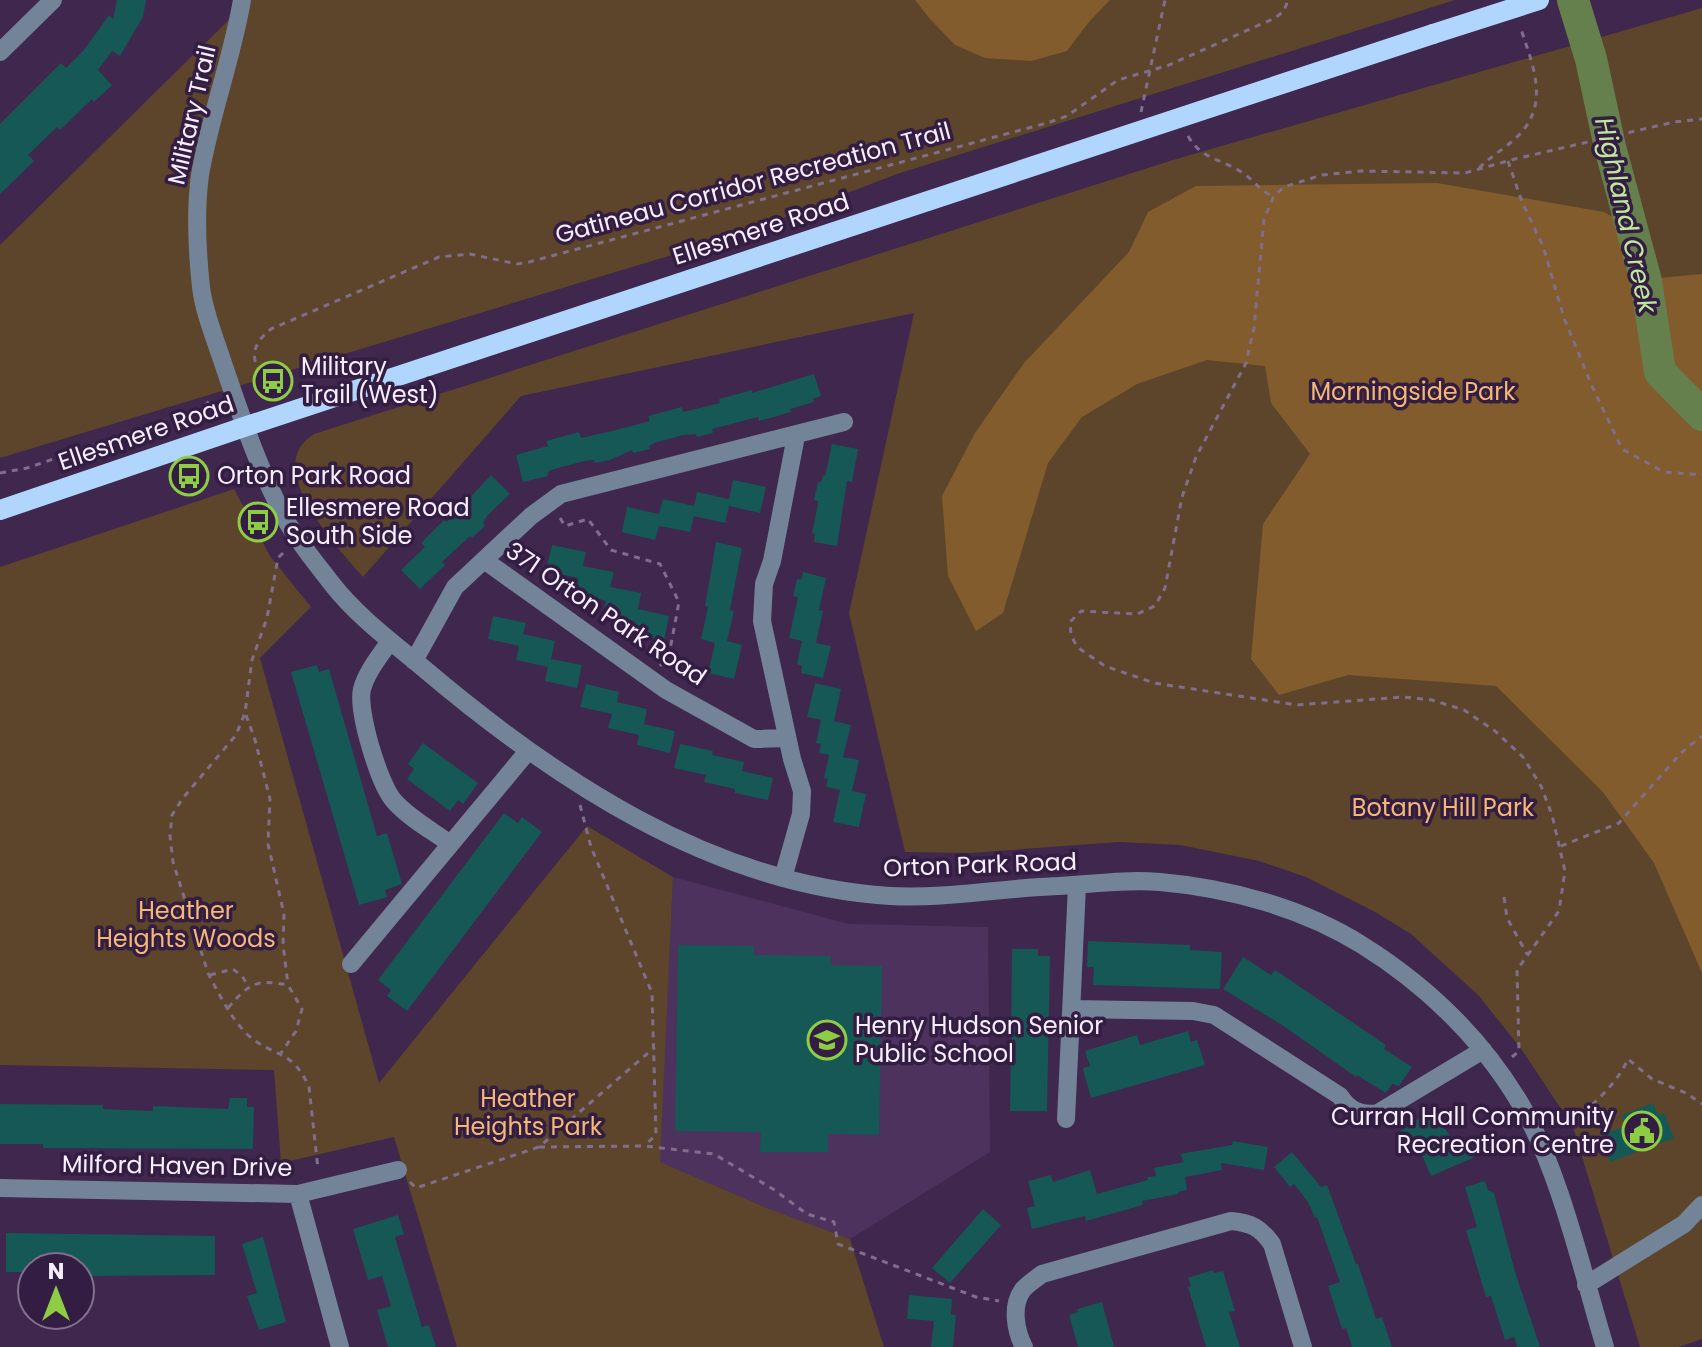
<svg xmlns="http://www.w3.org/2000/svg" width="1702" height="1347" font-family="Poppins,sans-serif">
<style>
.built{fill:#4d325e}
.green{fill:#5c452a}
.forest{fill:#825c2d}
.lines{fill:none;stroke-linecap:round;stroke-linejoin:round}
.river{stroke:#65804c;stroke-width:32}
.building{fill:#155855}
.path{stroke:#816e8d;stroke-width:3;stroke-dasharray:6 6;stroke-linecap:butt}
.minor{stroke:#738498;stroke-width:18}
.major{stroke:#b1d6fe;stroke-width:20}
.major-bridge{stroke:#b1d6fe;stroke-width:20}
.labels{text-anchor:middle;stroke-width:7;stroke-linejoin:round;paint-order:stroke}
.street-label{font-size:24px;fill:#f8effe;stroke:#341d43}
.poi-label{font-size:24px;fill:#f8effe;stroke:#341d43;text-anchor:start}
.park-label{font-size:24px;fill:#f3b973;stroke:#341d43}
.water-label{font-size:26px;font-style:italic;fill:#bfe89a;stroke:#341d43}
</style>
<rect width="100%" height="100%" fill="#3f274e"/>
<path class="built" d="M673,877l176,47 139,3 2,225 -140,87 -83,-31 -108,-46z"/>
<path class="green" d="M249,0h1206l-558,174 -159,61 -738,223v-213z
M1702,8v1331l-23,8h-39l-67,-220 -51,-77 -44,-55 -67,-61 -36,-22 -69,-35 -47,-16 -79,-16 -61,-3 -149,11 -65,-1 -56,-239 65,-300 -393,83 -158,181c-26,-30 -103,-111 -49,-143l859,-274z
M234,489l36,67 41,51 -51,51 119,425 208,-257 86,51 -13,285 107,46 83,31 34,108h-427l-63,-210 -113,26 -7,-93 -274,-5v-498z"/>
<path class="forest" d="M915,0h195l-22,23 -21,28 -36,10 -46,-3 -30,-13 -26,-27z
M1437,183l167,29 43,25 12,41 43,-4v699l-48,-110 -51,-71 -107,-106 -148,-11 -69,20 -28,-36 12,-135 47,-70 -39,-51 -6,-37 -58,-6 -70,24 -55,33 -34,46 -45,150 -27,18 -28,-55 -6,-80 33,-63 49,-70 105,-111 19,-40 48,-26z"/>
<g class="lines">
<path class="river" d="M1573,0l18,59 19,88 36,134 14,91 42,43"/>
</g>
<path class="building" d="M117,0h29l-3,17 -23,39 -8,-5 -14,19 14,15 -18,17 -2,-3 -32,31 -3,-3 -29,28 6,6 -34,33v-70l61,-61 5,5 18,-18 25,-35 4,4z
M814,374l7,22 -8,3 1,3 -24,7 1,3 -32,9 -1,-4 -46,12 1,4 -16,4 -1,-3 -12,1 -27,7 -8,4 1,3 -17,4 -1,-3 -22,10 -15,3 -1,-3 -9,1 -31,8 -6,3v4l-25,6 -7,-27 32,-9 -2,-5 33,-9 2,6 31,-7 38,-10 -2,-5 34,-9 1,5 37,-9 -1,-4 33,-9v3z
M832,444l26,5 -6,33 -5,-1 -10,65 -23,-4 1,-8 -3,-1 5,-24 1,-8 -4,-1 4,-18h3l2,-7 2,1z
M491,475l19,19 -23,22 -4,7 2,3 -13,12 -2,-2 -28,26 3,3 -25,24 -19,-19 24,-23 -4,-4 23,-23 3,2z
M733,480l33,7 -6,26 -31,-7 -4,17 -31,-7 -4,16 -31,-6 -4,14 -33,-8 5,-25 32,7 4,-15 31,7 3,-14 32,7z
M716,542l26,6 -12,62 4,1 -7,30 15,4 -8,34 -26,-6 7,-30 -14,-4 7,-32 -3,-1z
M552,545l34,7 -3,14 31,6 -4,15 31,6 -3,16 31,7 -5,25 -32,-7 3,-13 -24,-5 1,-4 -8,-2 2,-9 -24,-7 2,-4 -8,-1 2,-11 -32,-7z
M803,572l23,6 -7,32 4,1 -7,32 15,3 -8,32 -22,-5 1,-7 -5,-2 5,-23 -13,-3 9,-41 -5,-1 4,-17 4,1z
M493,616l33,7 -3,11 32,7 -4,18 31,6 -5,23 -32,-7 3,-14 -32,-7 3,-14 -31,-7z
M317,665l2,7 10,-3 48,167 10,-3 15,51 -17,6 2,7 -28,8 -68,-233z
M815,683l26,6 -7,32 17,4 -8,32 16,3 -7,31 14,3 -7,33 -26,-5 7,-32 -14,-3 2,-8 -4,-1 5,-23 -10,-2 2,-9 -5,-1 5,-23 -14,-3z
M586,684l33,8 -2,10 30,7 -3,15 31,7 -5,22 -33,-8 2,-10 -31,-7 4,-14 -32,-7z
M423,743l55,40 -15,21 -5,-4 -8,11 -43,-32 7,-10 -6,-5z
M680,744l33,7 -1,4 32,7 -2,9 31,7 -5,22 -33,-7v-4l-31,-7 2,-7 -32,-7z
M504,813l14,10 4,-6 20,15 -135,179 -20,-15 4,-6 -13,-10z
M1088,941l102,4v5l32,2 -2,37 -127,-4 1,-18h-7z
M678,945l76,1v9l77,1v9l51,1 -3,169 -51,-1v18h-68l1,-20 -86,-1z
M1012,949h26v7h12l-3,155h-37z
M1243,957l28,18 4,-5 111,75 -2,4 28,18 -13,19 -7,-2 -6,9 -29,-18 -1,2 -71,-50 -62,-38z
M1188,1031l3,11 6,-2 8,25 -114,33 -7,-25 -1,-5 7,-2 -5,-15 52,-16 3,10z
M230,1098h17v9h7l-1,42 -210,-1v-4h-43v-40l103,1v4l50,2v-5l75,3z
M1653,1103l5,12 6,-2 10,25 -64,24 -9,-27 25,-9 -4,-11z
M1432,1110l25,36 11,-5 7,16 -44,19 -13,-30 -10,6 -12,-18z
M1233,1141l35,6 -4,23 -43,-7 1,7 -37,7 2,13 -9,2v2l-36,7 1,4 -57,16 -1,-5 -53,13 -5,-21 8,-2 -7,-25 23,-6 2,7 37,-12 7,24 51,-14 -1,-3 9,-1 -2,-8 30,-6 -4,-8 52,-9z
M1292,1152l29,35 6,-2 29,79h2l18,55 6,-2 10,30h-40l-6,-19 -4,1 -14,-43 12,-4 -23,-65 -2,1 -7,-16 -14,-18 -4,3 -16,-20z
M1485,1181l3,9 6,3 22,82 24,72h-23l-3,-10 -9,3 -14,-44 -5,1 -20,-67 11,-3 -12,-40z
M983,1209l18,16 -51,58 -18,-15z
M398,1215l6,19 -9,3 27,90 7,-2 7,22h-48l-11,-37 14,-4 -9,-30 -14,4 -15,-51z
M6,1233l209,3v39l-131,1v-9h-57v5h-21z
M263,1237l23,85 -27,8 -12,-34 10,-3 -15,-49z
M1213,1270l1,3 9,-2 12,40 -6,1 11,35h-34l-18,-60 3,-1 -3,-8z
M909,1295l43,4 -1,15 5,1 -3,32h-22l3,-26 -27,-2z
M1102,1302l12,45h-36l-9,-32 9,-3 -1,-3z"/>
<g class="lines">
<path class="path" d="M1141,112l24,-112
M1188,136c13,24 36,23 56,38 12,8 16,18 30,22
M1508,161l14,41 21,44 21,72 28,68 30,63 42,23 38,3
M1479,168c12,-12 27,-20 39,-32 33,-33 14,-72 2,-110
M268,382c-18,-19 -19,-36 3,-53l168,-72 31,-3 47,10 12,-2 518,-139 20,-7 51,-36 51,-15 106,-47 9,-7 4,-11
M0,473l27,-5 176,-60 7,-8
M560,518l5,8 23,-7 23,31 49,14 19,38 -10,53 -9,11
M283,553l-5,5 -11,60 -15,42 -7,53 -9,22 -53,63 -11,17 -2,21 3,26 35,111c11,21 23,46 41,63 26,22 43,13 60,51l9,82
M246,715l9,25 15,59 -2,45 16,70 -1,30 5,41
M580,805l11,42 61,146 4,142 -12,11
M1561,846l58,-23 62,-70 21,-17
M1504,897l3,21 20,36
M210,975l23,-6 9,7 7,11
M228,1008c21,-25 29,-29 60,-23l14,24 -6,22 -15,22
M1512,1057l7,-6 -2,-81 42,-59 6,-40 -13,-56 -11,-29 -18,-29 -28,-26 -31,-21 -32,-10 -29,-3 -106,8 -143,-22 -49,-17 -28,-19 -6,-12 -1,-13 11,-11 56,3 18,-8 10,-18 17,-91 14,-40 50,-94 8,-35 10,-109 10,-23 10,-9 38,-12 39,-4 104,2 50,-14 159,-37 28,-3
M1564,1127c25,-19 50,-38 64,-68l24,20 34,14 16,11
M539,1147l105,-1 70,8 59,35 34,25 27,8 4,22 138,53 23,4
M410,1182l6,6 123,-41 116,-100"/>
<path class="minor" d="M242,0c-10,59 -32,116 -42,175 -5,37 -3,75 1,112 3,26 14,51 22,76 18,53 36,107 63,157 12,22 30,43 46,64 25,32 59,57 90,83 132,112 290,218 468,229 56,3 112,-8 168,-10 34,-2 68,-7 102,-4 69,6 143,26 202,63 64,40 119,93 158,158 40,68 62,168 85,244
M0,52l53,-52
M484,560l182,130 88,49 33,-1
M390,641c-10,15 -23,30 -28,48 -5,22 17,95 32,112 15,17 37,29 55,42
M414,661l41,-74 76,-71 30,-22 283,-72
M783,878l18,-64 1,-23 -10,-32 -30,-138 2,-37 8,-23 24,-125
M351,964l177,-213
M1073,1009l120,2 21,4 126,81c9,14 21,20 38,17l105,-63
M1066,1119l11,-233
M0,1188l298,6 100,-24
M298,1194l42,153
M1586,1285l98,-61 18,-19
M1024,1347c-8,-15 -13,-40 -2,-56 4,-6 14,-12 20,-17l189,-53c20,2 29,6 41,23l31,103"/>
<path class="major" d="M0,510l244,-83 1189,-393"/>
<path class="major-bridge" d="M1433,34l106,-34"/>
</g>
<defs>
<g id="bus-ring" transform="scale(2)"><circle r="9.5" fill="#341d43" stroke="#8ecd43" stroke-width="1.5"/><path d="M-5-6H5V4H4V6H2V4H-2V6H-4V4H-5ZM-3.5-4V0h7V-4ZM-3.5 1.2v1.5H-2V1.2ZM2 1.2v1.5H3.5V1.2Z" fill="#8ecd43"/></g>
<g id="school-ring" transform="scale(2)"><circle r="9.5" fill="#341d43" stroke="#8ecd43" stroke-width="1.5"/><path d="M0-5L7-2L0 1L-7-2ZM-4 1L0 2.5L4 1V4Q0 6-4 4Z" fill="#8ecd43"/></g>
<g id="civic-ring" transform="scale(2)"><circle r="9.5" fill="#341d43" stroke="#8ecd43" stroke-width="1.5"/><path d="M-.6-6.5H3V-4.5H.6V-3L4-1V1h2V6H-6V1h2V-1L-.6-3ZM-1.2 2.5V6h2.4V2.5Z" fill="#8ecd43"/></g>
</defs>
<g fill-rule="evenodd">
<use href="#bus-ring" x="273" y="381"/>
<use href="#bus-ring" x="189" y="476"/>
<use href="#bus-ring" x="258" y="522"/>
<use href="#school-ring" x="827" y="1040"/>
<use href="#civic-ring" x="1642" y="1131"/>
</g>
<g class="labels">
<g class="street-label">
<text transform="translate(192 115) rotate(-77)" y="8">Military Trail</text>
<text transform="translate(753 183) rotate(-15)" y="8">Gatineau Corridor Recreation Trail</text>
<text transform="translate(761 229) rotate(-18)" y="8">Ellesmere Road</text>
<text transform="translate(146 433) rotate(-19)" y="8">Ellesmere Road</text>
<text transform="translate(606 614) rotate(34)" y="8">371 Orton Park Road</text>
<text transform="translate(980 865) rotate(-2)" y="8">Orton Park Road</text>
<text transform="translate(177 1166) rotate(1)" y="8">Milford Haven Drive</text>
</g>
<g class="poi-label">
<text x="301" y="375">Military<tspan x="301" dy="28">Trail (West)</tspan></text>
<text x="217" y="484">Orton Park Road</text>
<text x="286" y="516">Ellesmere Road<tspan x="286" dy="28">South Side</tspan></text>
<text x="855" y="1034">Henry Hudson Senior<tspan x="855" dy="28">Public School</tspan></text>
<text x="1614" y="1125" text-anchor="end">Curran Hall Community<tspan x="1614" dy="28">Recreation Centre</tspan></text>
</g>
<g class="park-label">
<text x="1413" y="400">Morningside Park</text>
<text x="1443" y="816">Botany Hill Park</text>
<text x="186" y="919">Heather<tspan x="186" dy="28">Heights Woods</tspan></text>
<text x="528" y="1107">Heather<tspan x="528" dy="28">Heights Park</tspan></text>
</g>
<g class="water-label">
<text transform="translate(1626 215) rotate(77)" y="9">Highland Creek</text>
</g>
</g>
<g transform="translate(56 1291)"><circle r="38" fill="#341d43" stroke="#82718e" stroke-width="2"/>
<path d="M0-6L14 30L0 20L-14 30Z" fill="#8ecd43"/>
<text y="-12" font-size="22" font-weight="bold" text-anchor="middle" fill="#f8effe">N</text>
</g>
</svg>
